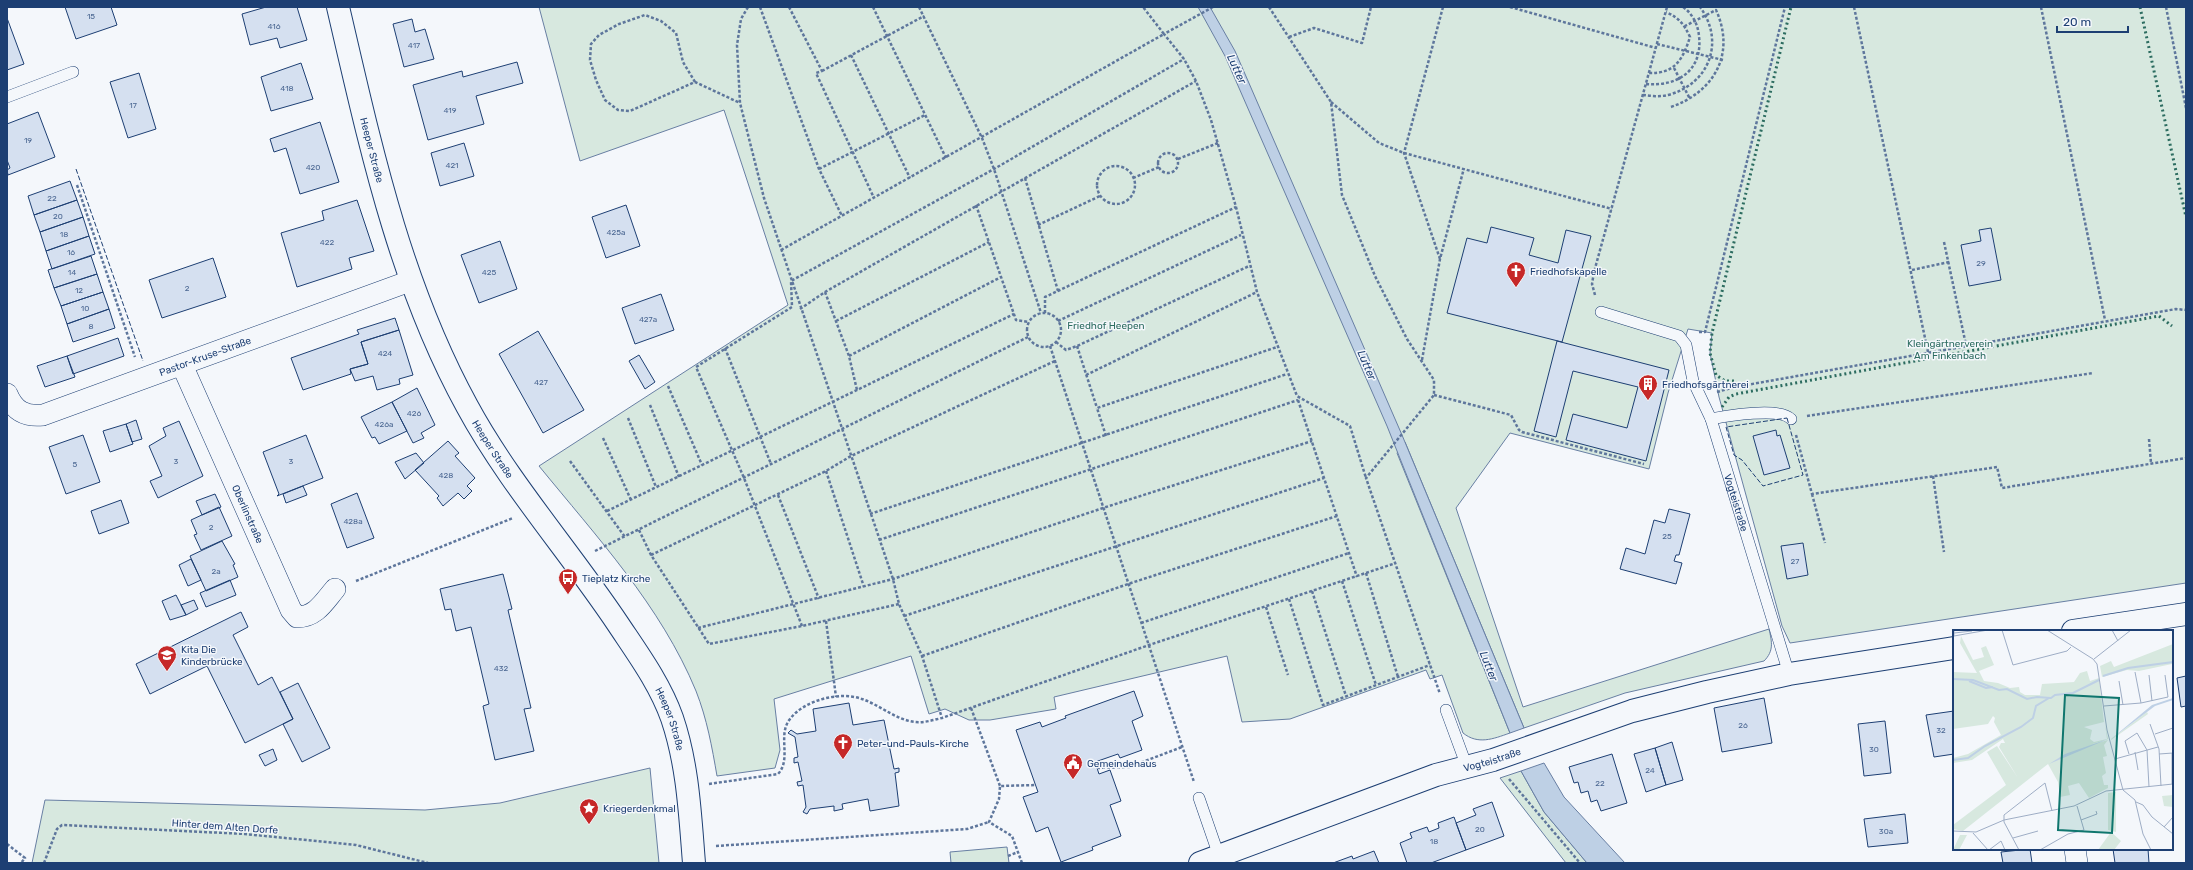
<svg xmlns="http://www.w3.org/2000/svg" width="2193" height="870" font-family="Rubik,sans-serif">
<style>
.green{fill:#d7e8df;stroke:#687fa3}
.water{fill:#bed0e5;stroke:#687fa3}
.building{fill:#d5e0f0;stroke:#1d3f73}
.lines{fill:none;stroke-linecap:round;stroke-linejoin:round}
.service-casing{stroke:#1d3f73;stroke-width:12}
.minor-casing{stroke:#1d3f73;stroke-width:22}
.tertiary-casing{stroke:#1d3f73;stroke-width:24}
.secondary-casing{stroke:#1d3f73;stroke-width:24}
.path{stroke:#5e769c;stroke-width:2.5;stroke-dasharray:3 2;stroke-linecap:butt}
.service{stroke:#f4f7fb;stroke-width:11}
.minor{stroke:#f4f7fb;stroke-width:21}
.tertiary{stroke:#f4f7fb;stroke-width:22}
.secondary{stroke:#f4f7fb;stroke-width:22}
.hedge{stroke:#2c6c60;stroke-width:3;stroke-dasharray:2 3;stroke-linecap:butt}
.fence{stroke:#1d3f73;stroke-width:1;stroke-dasharray:5 2;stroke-linecap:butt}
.labels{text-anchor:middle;stroke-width:3;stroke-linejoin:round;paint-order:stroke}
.number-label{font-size:8px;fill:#4b6792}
.street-label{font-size:10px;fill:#1d3f73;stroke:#f4f7fb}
.poi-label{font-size:10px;fill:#1d3f73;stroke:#f4f7fb;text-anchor:start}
.park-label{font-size:10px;fill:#2c6c60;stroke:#f4f7fb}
.water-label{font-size:11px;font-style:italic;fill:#1d3f73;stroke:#f4f7fb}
.inset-river{fill:none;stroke:#bed0e5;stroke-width:2}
.inset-road{fill:none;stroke:#9eadc5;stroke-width:1}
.view{fill:#0f766e;fill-opacity:0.15;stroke:#0f766e;stroke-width:2}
.inset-edge{fill:none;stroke:#1d3f73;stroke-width:2}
</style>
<rect width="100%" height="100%" fill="#f4f7fb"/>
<path class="green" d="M539,7h1647v576l-396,60 -8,-17 -63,-229 -9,-44 2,-20 -24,-4 -20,64 -19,76 -139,-36 -54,75 67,199 246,-78c3,13 5,22 -5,32l-139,32 -101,35 -119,-286 -8,11 113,280c-17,6 -32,12 -47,0l-21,-58 -12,4 -4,-9 -136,49 -48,3 -15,-66 -173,41 2,12 -66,11h-21l-24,-11 -16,5 -18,-58 -137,43 6,51 -5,18 -58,8c-5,-29 -10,-57 -21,-85 -35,-85 -100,-155 -157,-225l249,-161 -64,-195 -144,51z
M650,768l9,95h-627l13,-63 380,10 75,-7z
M1521,771l23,41 43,51h-21l-66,-85z
M1007,847l2,16h-58l-1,-11z"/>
<path class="water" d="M1198,7h12l25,44 167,384 122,293 -14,5 -123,-307 -162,-370z
M1544,763l20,34 61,66h-38l-43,-51 -23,-41z"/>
<path class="building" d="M65,7h46l6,18 -41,14z
M266,7h31l10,33 -27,8 -3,-10 -27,7 -8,-31z
M7,18l17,46 -17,6z
M412,19l3,13 10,-3 9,30 -30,8 -11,-43z
M517,62l6,21 -47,13 8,28 -56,16 -15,-55 49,-14 1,6z
M301,63l12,36 -42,12 -10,-34z
M139,73l17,56 -28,9 -18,-56z
M38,112l17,45 -47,18 -1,-5 3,-2 -3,-8v-36z
M320,122l19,60 -39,12 -14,-46 -12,4 -4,-13z
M464,143l10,33 -34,10 -9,-33z
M70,181l7,19 -43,15 -6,-19z
M77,200l6,17 -43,15 -6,-17z
M357,200l17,51 -25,7 3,11 -55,18 -16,-54 43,-13 -2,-9z
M626,205l14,41 -34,12 -14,-41z
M83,217l6,19 -43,15 -6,-19z
M1491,227l43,11 -5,17 29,8 8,-33 25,6 -29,106 -115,-29 20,-75 20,5z
M1991,228l10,52 -32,6 -8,-41 20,-4 -2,-11z
M89,236l6,18 -43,15 -6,-18z
M500,241l17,48 -38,14 -18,-48z
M91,256l6,18 -43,14 -6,-18z
M213,258l13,39 -64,21 -13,-38z
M97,274l6,18 -42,14 -7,-18z
M103,292l6,17 -42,15 -6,-18z
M661,294l13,36 -39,14 -13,-36z
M109,309l6,19 -42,14 -6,-18z
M395,318l4,12 -38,12 7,22 -18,5 1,5 -48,16 -12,-32 68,-24 -2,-4z
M399,330l14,45 -14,4 1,5 -23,6 -4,-14 -18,5 -5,-12 18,-5 -7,-22z
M538,331l46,79 -41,23 -44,-79z
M118,338l6,18 -51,18 -6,-18z
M1557,341l112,29 -23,91 -80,-21 7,-26 54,14 11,-41 -65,-16 -17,66 -22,-6z
M639,355l16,27 -10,7 -16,-28z
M67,356l8,21 -30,10 -8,-21z
M417,388l18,37 -14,8 3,5 -11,5 -21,-41z
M392,402l15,29 -28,13 -4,-7 -3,1 -11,-21z
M136,420l6,19 -10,3 -6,-18z
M179,421l24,55 -45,22 -8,-17 12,-5 -13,-30 17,-10 -3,-8z
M126,424l7,20 -23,8 -7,-21z
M1776,430l1,6 3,-1 10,33 -26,7 -11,-39z
M83,435l17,47 -34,12 -17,-47z
M306,435l17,43 -46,18 2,-2 -16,-42z
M448,441l11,12 -4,3 20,22 -8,8 5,5 -8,8 -6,-6 -15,13 -6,-8 2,-2 -24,-26z
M416,453l8,10 -19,16 -10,-17z
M303,486l4,9 -21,8 -3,-9z
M357,493l17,45 -27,10 -16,-44z
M215,494l6,13 -19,8 -6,-14z
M121,500l8,23 -30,11 -8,-23z
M219,507l13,29 -31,14 -7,-15 3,-1 -6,-14z
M1669,509l21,5 -11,41h-3l-2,6 8,2 -6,21 -56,-15 6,-21 19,6 9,-34 11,3z
M222,541l13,23 -2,1 5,12 -32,14 -16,-35z
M1803,543l5,32 -21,4 -6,-33z
M191,559l10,21 -13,6 -9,-21z
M503,574l9,35 -4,1 23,98 -7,1 10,42 -39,9 -12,-54 6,-2 -18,-77 -15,4 -5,-22 -6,1 -5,-21z
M230,580l6,15 -30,12 -6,-14z
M176,595l10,20 -16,5 -8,-19z
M194,600l4,9 -12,6 -5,-10z
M241,612l7,15 -15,8 25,50 14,-8 21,42 -48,24 -38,-77 -57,28 -14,-30z
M2186,676v30l-5,1 -4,-29z
M298,683l32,65 -28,14 -19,-38 10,-5 -13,-27z
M1134,691l9,25 -11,5 10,29 -22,8 -2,-4 -23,8 4,12 11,-4 11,31 -11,4 11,31 -29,11 1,3 -32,12 -13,-35 -12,5 -13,-35 15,-5 -22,-62 24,-8 2,5 24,-9 -1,-2z
M1764,698l8,45 -50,9 -8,-44z
M849,703l4,22 31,-5 10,49 5,-1v4l-4,1 4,33 -29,5 -2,-12 -26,5 1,5 -9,2v-5l-24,3 -3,5 -4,-2 3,-5 -3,-22 -5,1 -1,-4 5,-1 -4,-19 -4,1v-5l4,-1 -3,-20 -7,-4 3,-3 6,4 19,-3 -3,-22z
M1954,711v43l-20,3 -8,-42z
M1885,721l6,52 -27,3 -6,-52z
M1672,742l11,38 -17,5 -11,-37z
M1655,748l11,37 -20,7 -12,-38z
M273,749l4,11 -12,6 -6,-11z
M1612,754l15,49 -26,8 -4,-11 -6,2 -3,-11 -7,2 -3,-11 -4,1 -5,-16z
M1492,802l12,34 -38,14 -10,-27 20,-8 -3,-6z
M1905,814l3,29 -40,4 -4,-28z
M1454,817l12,33 -35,13h-24l-7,-20 12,-5 -2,-5 17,-6 2,5 10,-4 -1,-5z
M2030,849l2,14h-29l-2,-11z
M2113,849h35l1,14h-34z
M1374,851l5,12h-46l19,-7 1,3z"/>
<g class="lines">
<g class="service-casing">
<g id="service">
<path d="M7,97l66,-25"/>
<path id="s1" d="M1601,312l78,24 7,9 7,36 18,38 78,255"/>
<path d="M1711,419c16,-3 69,-12 80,0"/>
<path d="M1446,710l21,57"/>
<path d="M1199,798l20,58"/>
</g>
</g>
<g class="minor-casing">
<g id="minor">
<path id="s2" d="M182,365l109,245 6,7c19,0 27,-15 38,-28"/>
<path id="s3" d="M7,394c7,17 18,23 36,21l367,-134"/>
<path d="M2075,849l2,14"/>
</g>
</g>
<g class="tertiary-casing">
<g id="tertiary">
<path d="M2073,631l113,-17"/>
<path id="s4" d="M1200,863l236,-88 57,-15 139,-49 75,-19 82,-18 165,-26"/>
</g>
</g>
<g class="secondary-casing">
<g id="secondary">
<path id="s5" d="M338,7c32,137 61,275 129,399 41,76 103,146 151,218 20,30 42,60 54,94 16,47 18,96 22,145"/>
</g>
</g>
<path class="path" d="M748,7l-7,12 -4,26 3,58 24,95 129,381 6,25 23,52 20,62
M760,7l59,162 23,47
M789,7l33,64 -6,2 58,125
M873,7l73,151
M919,7l63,131 12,31 47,144
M1213,7l-49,27 20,25 12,22 15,39 25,87 21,85 40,104 53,30 16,52
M1269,7l62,95 11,93 33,81 32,63 27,41v15l-68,83 74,216
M1510,7l146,41
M1854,7l74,345
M2041,7l64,313
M2166,7l20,101
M1289,37l25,-9 48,15 9,-36
M1657,44l66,16
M851,55l59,123
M1674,68l16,31
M822,71l102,-55
M1649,73c26,1 34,-14 41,-36 -6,-13 -11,-19 -24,-25
M695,82l-12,-20 -7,-29 -15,-12 -16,-6 -26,9 -20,11 -8,9 -1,16 6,20 9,20 13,10 12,1 65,-29 45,21
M1646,84c32,3 57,-14 53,-48 -1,-11 -6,-22 -16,-29
M1643,95c8,1 17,2 25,0 42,-11 57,-54 32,-88
M1331,102l48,41 25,10 208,56
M1671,107c43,-15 65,-53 45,-97l-31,16
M1158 163a10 10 0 1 1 20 0a10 10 0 1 1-20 0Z
M1178,159l40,-16
M1097 185a19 19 0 1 1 38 0a19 19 0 1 1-38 0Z
M819,169l106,-54
M1025,178l33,113
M1133,178l26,-11
M77,185l58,172
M976,205l40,115 13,2
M1038,225l62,-29
M1944,242l22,103
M781,250l383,-216 -21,-27
M1440,259l-36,-106 39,-146
M1912,270l37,-8
M825,292l24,64 8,34
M1595,295l-3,-11 2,-12 73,-265
M800,309l25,-17 371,-211
M1027 330a17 17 0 1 1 34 0a17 17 0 1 1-34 0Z
M1045,313v-16l191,-90
M836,321l153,-79
M1058,321l183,-86
M1699,332h6l80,-325
M1056,342l10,8 11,-4 172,-80
M1050,346l144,436
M1077,346l20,62
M725,348l46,116
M849,356l152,-79
M1422,360l18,-101 24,-91
M1086,375l171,-83
M668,386l34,79
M1717,392l18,-5 441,-78 10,1
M1434,395l77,20 8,15 3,2 122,32
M1298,400l59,177
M650,405l29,72
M1807,416l286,-43
M628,418l28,69
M1796,435l16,59 185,-27 5,21 184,-30
M1106,436l-9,-28 180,-61
M603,438l28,62
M2149,439l2,24
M570,461l55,76
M826,471l38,116
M1933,476l11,76
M1812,494l13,49
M778,495l41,104
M607,511l407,-197
M870,514l417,-140
M639,530l12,25 58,89 93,-18 97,-22
M879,540l419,-140
M595,551l433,-214
M651,555l175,-84 25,-15 204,-95
M1366,573l32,104
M356,581l157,-63
M1342,581l34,104
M1312,591l34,105
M1289,599l34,106 107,-40
M1266,607l22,68
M904,616l420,-138
M826,621l10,76
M1141,623l208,-70
M802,626l-58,-148 -48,-111 96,-60 -1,-26 203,-112 190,-110
M698,628l195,-49 210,-71 209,-67
M922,656l206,-72 209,-68
M971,708l29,78
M1097,768l32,-1 53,-20
M1509,779l71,84
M709,784l69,-10c14,-15 -1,-39 12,-55 14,-19 50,-28 72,-20 18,6 34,21 53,23 9,1 18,-2 27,-4l207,-73 247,-82
M7,844l18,14 -4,5
M716,846l251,-17 22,-7
M1008,856l10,-4
M44,863l13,-34 5,-4 183,9 111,11 72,18
M1022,863l-10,-27 -23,-14 10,-23 1,-13 36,-1"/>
<use href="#service" class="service"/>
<use href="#minor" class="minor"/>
<use href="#tertiary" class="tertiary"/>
<use href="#secondary" class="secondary"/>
<path class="hedge" d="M2140,7l46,210
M1734,381h-9l-9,-6 -6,-22 2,-20 79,-326
M1722,407l7,-10 7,-3 423,-78 13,10"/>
<path class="fence" d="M76,169l67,192
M1787,418l16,57 -40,11 -21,-26 -8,-5 -8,-28z"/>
</g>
<defs>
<g id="church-pin" transform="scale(1)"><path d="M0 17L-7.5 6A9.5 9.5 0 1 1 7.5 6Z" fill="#c62828" stroke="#f4f7fb"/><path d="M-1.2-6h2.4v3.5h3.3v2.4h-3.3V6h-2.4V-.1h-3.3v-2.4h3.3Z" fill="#fff"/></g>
<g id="building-pin" transform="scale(1)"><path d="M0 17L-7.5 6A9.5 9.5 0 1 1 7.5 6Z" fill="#c62828" stroke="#f4f7fb"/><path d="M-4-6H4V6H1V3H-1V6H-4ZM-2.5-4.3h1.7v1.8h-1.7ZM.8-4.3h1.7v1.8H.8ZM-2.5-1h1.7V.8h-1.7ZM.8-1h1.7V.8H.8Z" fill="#fff"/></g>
<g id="bus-pin" transform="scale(1)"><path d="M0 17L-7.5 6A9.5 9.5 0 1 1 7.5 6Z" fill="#c62828" stroke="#f4f7fb"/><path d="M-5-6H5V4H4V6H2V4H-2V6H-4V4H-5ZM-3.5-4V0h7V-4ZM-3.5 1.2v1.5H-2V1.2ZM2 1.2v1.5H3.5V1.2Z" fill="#fff"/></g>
<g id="school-pin" transform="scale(1)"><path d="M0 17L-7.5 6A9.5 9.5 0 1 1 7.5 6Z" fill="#c62828" stroke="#f4f7fb"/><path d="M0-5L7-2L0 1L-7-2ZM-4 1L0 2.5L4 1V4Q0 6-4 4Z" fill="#fff"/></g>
<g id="civic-pin" transform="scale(1)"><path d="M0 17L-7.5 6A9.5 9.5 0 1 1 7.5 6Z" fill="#c62828" stroke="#f4f7fb"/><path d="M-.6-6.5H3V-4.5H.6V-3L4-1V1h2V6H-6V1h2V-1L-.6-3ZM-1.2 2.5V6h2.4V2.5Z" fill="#fff"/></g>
<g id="sight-pin" transform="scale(1)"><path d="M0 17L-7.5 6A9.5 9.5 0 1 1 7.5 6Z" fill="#c62828" stroke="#f4f7fb"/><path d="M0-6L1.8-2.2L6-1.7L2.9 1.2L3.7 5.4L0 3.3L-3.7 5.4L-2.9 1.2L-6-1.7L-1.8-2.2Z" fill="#fff"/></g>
</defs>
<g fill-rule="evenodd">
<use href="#church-pin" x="1516" y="271"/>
<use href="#building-pin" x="1648" y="384"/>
<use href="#bus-pin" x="568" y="578"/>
<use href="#school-pin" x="167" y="655"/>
<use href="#church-pin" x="843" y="743"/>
<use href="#civic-pin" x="1073" y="763"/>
<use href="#sight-pin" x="589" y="808"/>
</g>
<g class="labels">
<g class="number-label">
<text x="91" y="19">15</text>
<text x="274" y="29">416</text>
<text x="414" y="48">417</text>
<text x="287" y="91">418</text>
<text x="133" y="108">17</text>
<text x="450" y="113">419</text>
<text x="28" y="143">19</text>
<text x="452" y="168">421</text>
<text x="313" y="170">420</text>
<text x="52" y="201">22</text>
<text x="58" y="219">20</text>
<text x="616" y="235">425a</text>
<text x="64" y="237">18</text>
<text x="327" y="245">422</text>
<text x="71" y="255">16</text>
<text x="1981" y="266">29</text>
<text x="72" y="275">14</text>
<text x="489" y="275">425</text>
<text x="187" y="291">2</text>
<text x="79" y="293">12</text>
<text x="85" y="311">10</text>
<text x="648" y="322">427a</text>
<text x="91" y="329">8</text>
<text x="385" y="356">424</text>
<text x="541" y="385">427</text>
<text x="414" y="416">426</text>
<text x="384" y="427">426a</text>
<text x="176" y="464">3</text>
<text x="291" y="464">3</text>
<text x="75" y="467">5</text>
<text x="446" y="478">428</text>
<text x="353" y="524">428a</text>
<text x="211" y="530">2</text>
<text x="1667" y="539">25</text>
<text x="1795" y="564">27</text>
<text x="216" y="574">2a</text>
<text x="501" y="671">432</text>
<text x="1743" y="728">26</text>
<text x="1941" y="733">32</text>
<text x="1874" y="752">30</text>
<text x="1650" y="773">24</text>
<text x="1600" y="786">22</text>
<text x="1480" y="832">20</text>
<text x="1886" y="834">30a</text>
<text x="1434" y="844">18</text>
</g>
<g class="street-label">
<text dy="4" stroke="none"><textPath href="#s5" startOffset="147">Heeper Straße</textPath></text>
<text dy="4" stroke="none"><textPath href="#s3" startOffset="218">Pastor-Kruse-Straße</textPath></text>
<text dy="4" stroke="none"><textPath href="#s5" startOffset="471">Heeper Straße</textPath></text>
<text dy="4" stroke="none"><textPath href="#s1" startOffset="259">Vogteistraße</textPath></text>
<text dy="4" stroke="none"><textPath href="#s2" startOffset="163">Oberlinstraße</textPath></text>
<text dy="4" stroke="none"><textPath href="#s5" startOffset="795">Heeper Straße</textPath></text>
<text dy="4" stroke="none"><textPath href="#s4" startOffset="310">Vogteistraße</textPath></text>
<text transform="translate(225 826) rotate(4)" y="4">Hinter dem Alten Dorfe</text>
</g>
<g class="poi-label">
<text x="1530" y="275">Friedhofskapelle</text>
<text x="1662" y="388">Friedhofsgärtnerei</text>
<text x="582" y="582">Tieplatz Kirche</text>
<text x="181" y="653">Kita Die<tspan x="181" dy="12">Kinderbrücke</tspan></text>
<text x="857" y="747">Peter-und-Pauls-Kirche</text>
<text x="1087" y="767">Gemeindehaus</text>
<text x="603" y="812">Kriegerdenkmal</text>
</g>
<g class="park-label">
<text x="1106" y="329">Friedhof Heepen</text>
<text x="1950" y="347">Kleingärtnerverein<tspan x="1950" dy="12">Am Finkenbach</tspan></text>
</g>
<g class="water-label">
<text transform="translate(1237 69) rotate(65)" y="4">Lutter</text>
<text transform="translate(1367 365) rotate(67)" y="4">Lutter</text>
<text transform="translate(1489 666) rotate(68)" y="4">Lutter</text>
</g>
</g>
<g transform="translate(1953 630)">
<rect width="220" height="220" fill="#f4f7fb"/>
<path d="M8,6l12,24 11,-3 -3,-9 5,-2 8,19 -15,6 5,10 14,2 12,5 9,-1 1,5 5,3h15l2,-11 32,-2 6,-9 7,-2 3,10 9,-3 5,44 -20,5 8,3 -2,9 4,3 13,-3 -2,-15 3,15 -18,6 18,-5 -4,5 3,11 -4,1 3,16 -4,3 2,9h4v3l-19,10 -10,-15 -11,3 2,9 -10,2 -2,-15 -10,-18 -85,67 -10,-2v-4l53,-40 -19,-33 10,-6 21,32 -19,-31 2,-4h4l-2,-4 -31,21 -19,3v-5l15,-4 33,-19 -7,-13 1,-4 -2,-2 -5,8 -35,5v-57l24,1 -17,-30zM220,14v23l-1,-3 -33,7 -12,-1 -25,7 -2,-11 11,-5 3,6zM194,82l1,2 -37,26v-1zM163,162v40l-8,-2v-37zM220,165v12l-9,-1 -2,-10zM158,202l10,9 -7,9h-16zM7,205h7l-8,15h-6z" fill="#d7e8df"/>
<path d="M220,68v2l-18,6 -44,33 41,-34zM155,109l-59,25 -86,67 86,-67 16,-10z" fill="#bed0e5"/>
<path class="inset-river" d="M150,46l25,-8 45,-6M0,49l20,1 26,10 8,-1 20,10 10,-2 14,1 4,-3 18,-2 26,-13M16,51l17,7 7,-1M0,130l15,-2 17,-12 36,-19 12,-9 3,-12 13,-8"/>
<path class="inset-road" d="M1,0v6l34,-6M49,0l11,35 54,-14 4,-4M94,0l46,29 4,5 10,66 16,60 12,10 8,34 8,16M159,0l6,11M1,3l18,-2M141,29l37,-29M182,42l6,31M196,45l3,26M166,51l4,24M151,76l37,-3 27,-6 -3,-22M197,94l9,25 2,37M202,104l18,-6M182,122l3,18M219,123v31M176,124l-4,-13 12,-8 10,17 2,37M206,124l14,-1M162,129l43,-12M183,172l7,3 9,12 21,17M128,190l16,-6 -1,-3M211,197l9,-10M0,201l23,1 28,-12 70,-14 32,-15 67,-7M20,203l15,17M60,208l25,-7M36,220l12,-9 4,9M66,220l-15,-28v-7l41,-32 7,28M87,220l28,-16 16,-4 -7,-24"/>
<path class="view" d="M112,65l54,3 -7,135 -54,-3z"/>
<rect width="220" height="220" class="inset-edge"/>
</g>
<rect width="2193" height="870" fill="none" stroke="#1d3f73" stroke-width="16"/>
<path d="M2057 26v6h71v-6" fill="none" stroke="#1d3f73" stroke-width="2"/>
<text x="2063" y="26" font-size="12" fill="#1d3f73" stroke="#f4f7fb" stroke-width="3" paint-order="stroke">20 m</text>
</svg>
